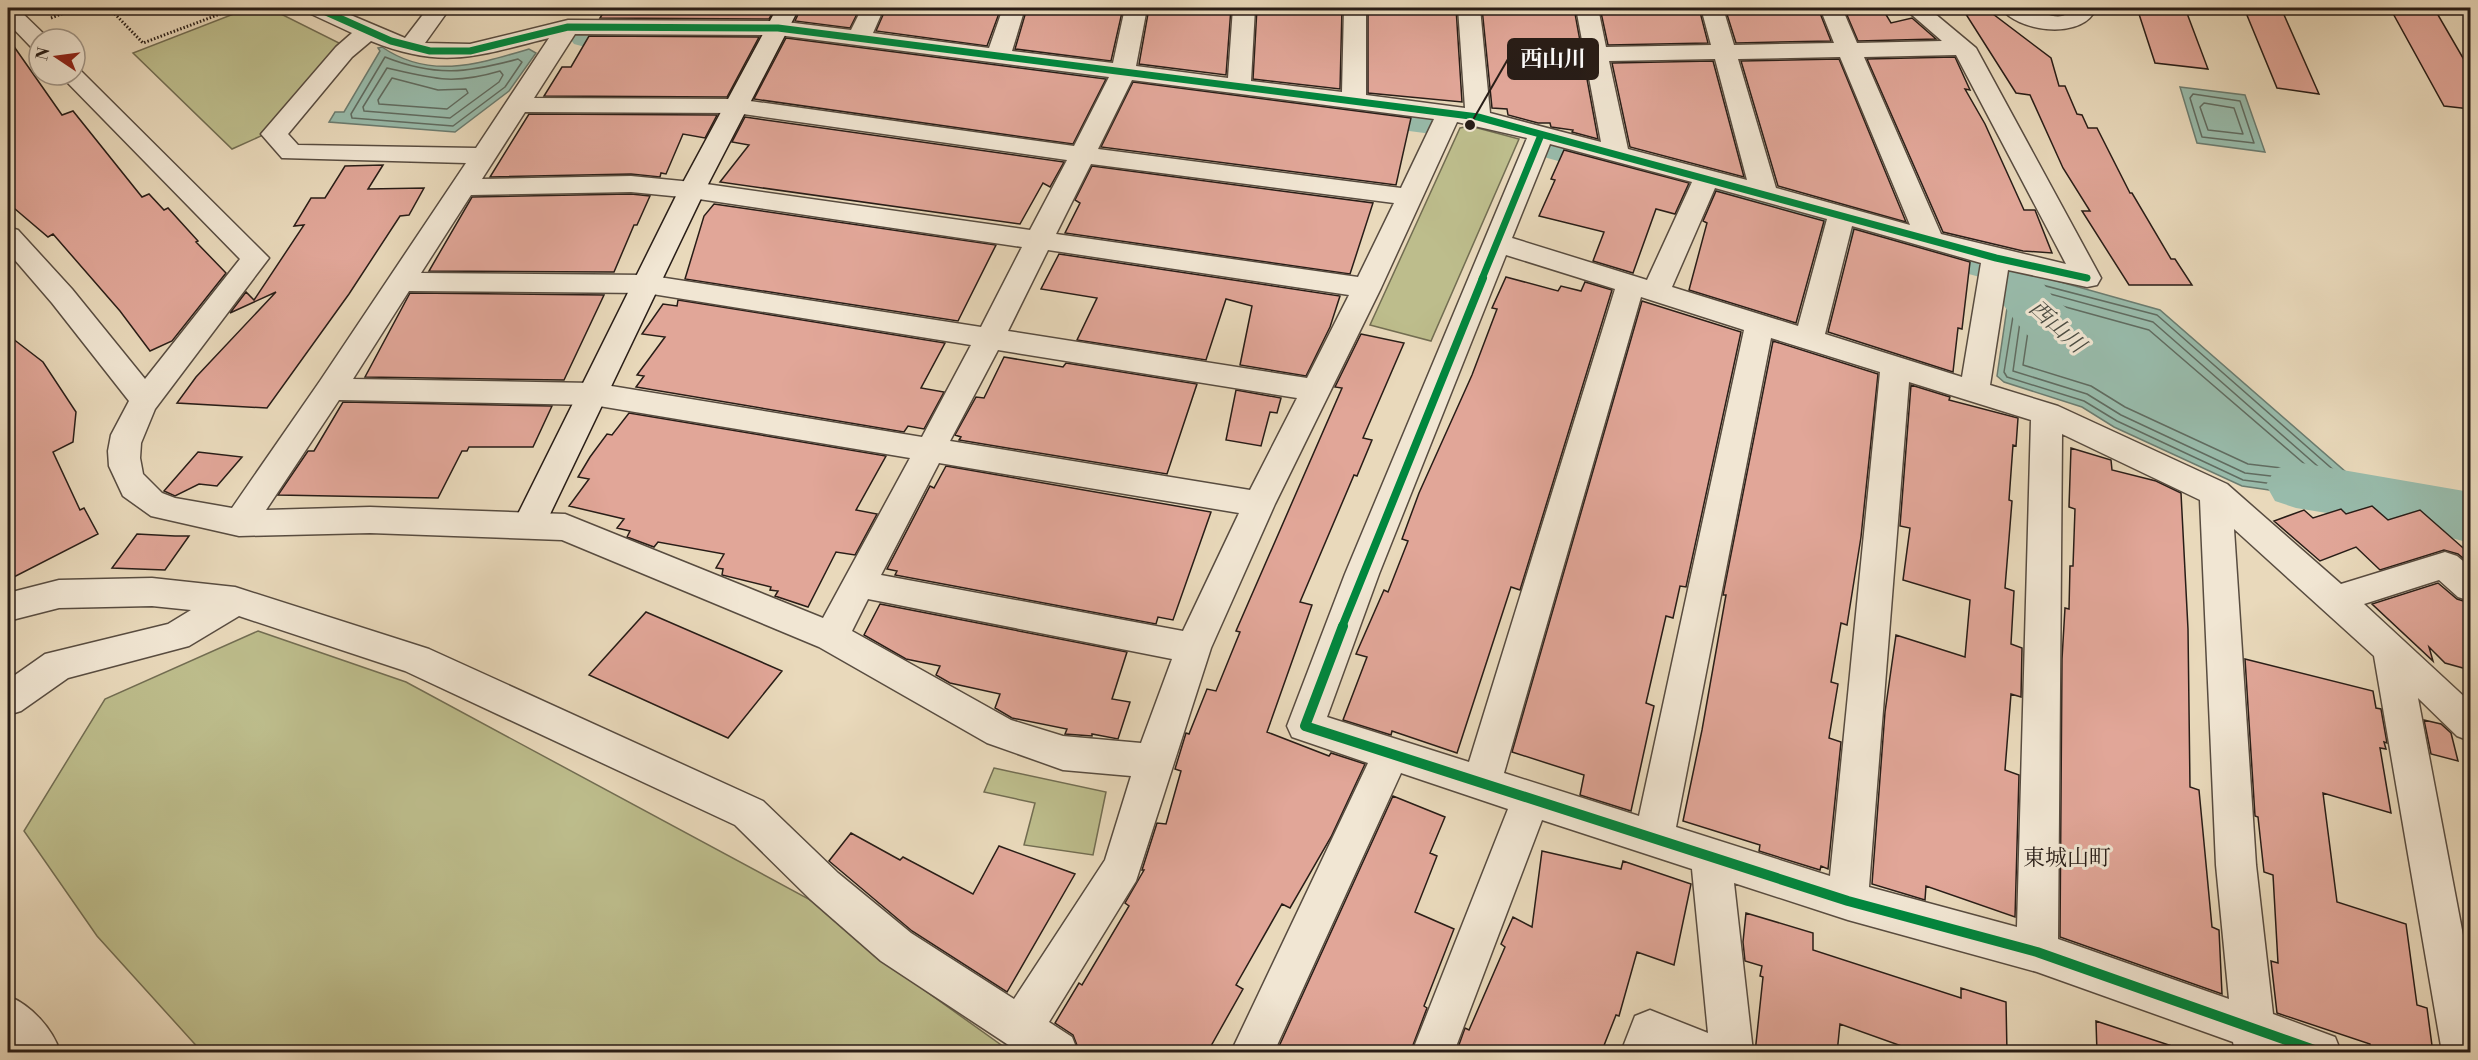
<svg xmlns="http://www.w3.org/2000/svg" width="2478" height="1060" font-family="'Libre Bodoni','Noto Serif JP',serif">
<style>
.green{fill:#bdbd8c;stroke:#726d52;stroke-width:1.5}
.water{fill:#98bbab;stroke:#6b7c70;stroke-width:1.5}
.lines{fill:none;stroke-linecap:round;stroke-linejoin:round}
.shore{stroke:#606c61;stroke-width:1.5}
.river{fill:#98bbab;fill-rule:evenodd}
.building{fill:#e1a698;stroke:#281d17;stroke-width:1.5}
.street-casing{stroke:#584c40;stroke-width:3}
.secondary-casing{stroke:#281d17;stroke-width:3}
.path{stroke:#281d17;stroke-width:3;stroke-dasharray:1.5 2;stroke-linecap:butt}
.street{fill:#f1e6d3;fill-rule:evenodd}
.secondary{fill:#f1e6d3;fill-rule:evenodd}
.cycleway-far2-casing{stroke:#f1e6d3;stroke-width:10}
.cycleway-far1-casing{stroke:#f1e6d3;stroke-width:12}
.cycleway-casing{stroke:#f1e6d3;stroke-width:14}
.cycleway-far2{stroke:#00873e;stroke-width:7}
.cycleway-far1{stroke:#00873e;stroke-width:8}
.cycleway{stroke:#00873e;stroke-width:10}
.labels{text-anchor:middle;stroke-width:6;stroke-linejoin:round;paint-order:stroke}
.water-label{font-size:22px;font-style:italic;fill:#4a4c43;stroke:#f1e6d3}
.neighbourhood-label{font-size:22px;fill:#281d17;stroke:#f1e6d3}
.leader{fill:none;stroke:#281d17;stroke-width:2}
.callout-dot{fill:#281d17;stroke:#f1e6d3;stroke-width:2}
.callout{fill:#281d17;stroke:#281d17;stroke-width:2}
.callout-label{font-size:22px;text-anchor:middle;font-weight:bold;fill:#fff}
</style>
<rect width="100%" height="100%" fill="#e9d9bb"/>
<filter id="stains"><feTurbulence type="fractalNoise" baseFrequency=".00333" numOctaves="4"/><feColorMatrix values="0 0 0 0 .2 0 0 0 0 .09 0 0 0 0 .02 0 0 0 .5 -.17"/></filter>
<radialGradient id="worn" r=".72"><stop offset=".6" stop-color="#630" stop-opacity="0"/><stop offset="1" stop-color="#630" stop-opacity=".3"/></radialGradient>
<path class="green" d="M249,8h20l72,36 -80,92 -29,13 -99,-96z
M1470,126l49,13 -88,202 -61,-16 90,-197z
M258,631l148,51 423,228 42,42 140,100h-809l-105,-116 -73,-105 81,-132z
M994,768l112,24 -13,63 -69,-10 11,-42 -51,-11z"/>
<path class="water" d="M382,47c48,33 96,17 147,2l7,4 -27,38 -54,41 -126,-10 6,-10h9l36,-61 -2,-3z
M2180,87l65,8 20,57 -68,-9z
M2025,272l135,38 226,197 -144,-21 -128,-59 -32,-20 -78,-25 -7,-6 15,-102z"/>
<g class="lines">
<path class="shore" d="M385,57c50,20 82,16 133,2l4,3 -17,25 -52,39 -101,-8 -1,-4z
M387,68c47,11 66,17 113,3l3,4 -4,7 -49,36 -86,-7 -1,-4z
M392,78l46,12 28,-1 2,4 -21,16 -68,-5 -1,-4z
M2193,94l47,7 14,42 -52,-6 -12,-39z
M2204,103l30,5 9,26 -35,-4 -8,-23z
M2019,279l138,36 205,180 -119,-15 -126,-59 -33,-20 -77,-24 -3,-5z
M2025,287l128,35 185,162 -93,-11 -124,-58 -34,-21 -74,-23z
M2033,298l116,32 159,137v4l-60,-7 -123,-57 -34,-21 -68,-21z"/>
<path class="river" d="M589,22h162l15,4 7,9 -7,9 -15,4h-162l-15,-4 -7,-9 7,-9z
M795,26l637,80 16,4 7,10 -7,10 -16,4 -652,-86 -7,-9 7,-9z
M1557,132l466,123 30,42 34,28 8,13 -8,13c-5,2 -12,5 -18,5 -34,3 -67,-53 -82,-77l-447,-123 -7,-10 7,-10z
M2296,462l174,30v51l-22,-6 -4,-5 -148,-24 -21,-7 -9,-16 9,-16z"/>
</g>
<path class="building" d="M606,8h169l-6,11 -169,-1z
M801,8h59l-10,20 -55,-7z
M886,8h115l-14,38 -111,-15z
M1027,8h96l-12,53 -96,-12z
M1149,8h82l-5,67 -87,-11z
M1257,8h85l-2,81 -87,-10z
M1368,8h88l6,94 -94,-9z
M1482,8h92l24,131 -26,-7 1,-2 -22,-3 -1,-4h-12l-30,-8 -1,-6 -15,-1z
M1600,8h99l9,35 -100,2z
M1725,8h93l13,33 -95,2z
M1844,8h38l9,15 21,-5 24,21 -78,2z
M1962,8h23l66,50 8,28h6l12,28 5,1 6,13h9l33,65h2l39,66h4l17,26h-63l-47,-74h8l-27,-43 -33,-73 -14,-2z
M2137,8h48l23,61 -53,-6z
M2244,8h37l38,86 -42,-6z
M2390,8h44l36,62v39l-26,-3z
M589,36l170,1 -32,60 -183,-1 18,-29h9z
M8,38l54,77 11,-4 69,86 7,-3 15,16 4,-2 30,33 -2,1 30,31 -54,68 -22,10 -30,-40 -67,-77 -5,3 -40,-34z
M786,38l320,41 -33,65 -319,-45z
M1955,57l15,33 -5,-1 20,35 39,86h11l17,43 -29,-2 -80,-19 -76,-173z
M1839,59l67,163 -128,-36 -37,-125z
M1713,61l31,116 -114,-30 -18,-84z
M1133,82l278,36 -15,67 -295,-38z
M529,114l188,1 -12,23 -22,-4 -17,40 -5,-1 -1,4 -29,-3 -141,3z
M745,117l319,45 -14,25 -7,-4 -23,41 -300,-42 29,-37 -17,-3z
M1564,150l125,33 -14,31 -19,-5 -23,64 -40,-12 11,-29 -65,-16 16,-36 -4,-1z
M383,165l-15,24 56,-1 -15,27 -9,1 -51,78 -82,114 -90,-5 19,-26 80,-85 -46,21 16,-21 8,8 50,-75 -10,1 17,-28h14l20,-32z
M1092,166l281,37 -23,71 -285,-41 15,-30 -5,-3z
M1716,191l108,30 -28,102 -107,-33 18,-67 -4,-2z
M631,194l19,2 -13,29h-3l-20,47 -185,-1 43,-74z
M714,204l282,41 -38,76 -273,-42 19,-63z
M1854,229l116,33 -8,67 -4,-1 -5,44 -125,-40z
M1059,254l281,42 -10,31 -24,49 -66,-11 12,-59 -26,-7 -20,61 -129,-20 20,-42 -56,-9z
M1506,277l52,14 3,-5 20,5 4,-9 27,8 -92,300 -9,-3 -54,166 -65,-22 -1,4 -48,-15 24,-63 -11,-3 28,-64 4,2 20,-51 -6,-2 17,-46 53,-118 25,-66 -5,-1z
M410,293l194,2 -40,85 -199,-3z
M678,300l267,43 -24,45 23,4 -20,37 -16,-3 -4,6 -268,-45 8,-11 -7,-1 28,-38 -23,-3 21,-30 14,2z
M1642,301l99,31 -55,255 -6,-1 -7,32 -7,-2 -20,87 8,3 -23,105 -51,-16 4,-20 -72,-23z
M1361,334l43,9 -41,95 9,2 -15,36 -3,-1 -54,127 12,3 -45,127 62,24 2,-3 34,11 -34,73 -41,71 -8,-4 -46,81 7,4 -36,64h-127l-7,-18 -18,-12 24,-40 3,2 47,-79 -4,-3 19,-33h-2l15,-47 9,1 15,-53 -6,-2 11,-36 3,1 18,-45 9,2 24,-59 -4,-1 106,-243 -7,-1z
M8,335l35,27 33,50 -3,30 -20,10 27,58 4,-2 14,26 -90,46z
M1773,341l105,33 -17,163 -14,88 -6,-2 -10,59 7,2 -9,54 12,4 -13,127 -7,-3 -1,4 -61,-19 1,-6 -77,-24 19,-91 24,-135h-3z
M1004,357l59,10 3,-4 131,21 -30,90 -208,-34 2,-3 -6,-2 21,-38 8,1z
M1911,385l39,12 -1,3 69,18 -2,28 -3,-1 -4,55 3,1 -7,87 9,3 -3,53 11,4 -1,49 -10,-3 -6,76 14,5 -4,142 -89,-31 -1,14 -53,-16 13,-172 11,-77 69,22 5,-57 -67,-20 7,-52 -10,-2z
M1236,390l45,8 -4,15 -7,-1 -9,34 -35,-6z
M343,402l209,4 -19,41h-64l-2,4h-5l-24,47 -160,-3 30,-44h6z
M629,413l257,43 -30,54 21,4 -22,41 -19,-3 -28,55 -33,-11 3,-5 -8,-1 1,-3 -49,-12 1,-6 -7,-1 8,-14 -66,-12 -4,5 -27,-10 3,-6 -13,-3 7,-9 -55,-13 20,-27 -11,-2 12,-20 17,-23 5,1z
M2071,448l40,12 1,10 44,11 25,12 7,136 2,158 9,3 13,137 7,3 3,64 -162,-57 2,-278 3,-51 4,1 1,-43h3l2,-57 -6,-2z
M198,452l44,5 -25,29 -18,-2 -24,12 -11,-5z
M946,466l265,46 -38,108 -15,-3 -2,7 -261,-49 2,-4 -10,-2 43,-83 4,2z
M2372,506l16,14 32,-10 50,44v10l-12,-10 -14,-4 -64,20 -24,-23 -36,14 -46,-40 30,-11 9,8 28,-9 5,5z
M137,534l38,2h14l-24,34 -53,-2z
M2438,583l19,16 13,4v67l-25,-7 -16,-16 4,14 -61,-57z
M880,604l247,48 -15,47 18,3 -12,37 -26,-5v2l-27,-2 2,-5 -55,-11 -17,-10 5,-14 -50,-11 -14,-8 4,-9 -34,-7 -42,-24z
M646,612l136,59 -54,67 -139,-63z
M2245,659l128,32 3,17 5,1 6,34 -3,-1 2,7 -6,-1 11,65 -68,-20 14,109 69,22 11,81 10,3 6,45h-44l-19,-7v-2l-93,-31 -6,-52 7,2 -5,-88 -9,-3 -6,-55 -3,-1z
M2424,720l17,4 10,9 7,28 -27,-7z
M1393,796l52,21 -15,36 7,3 -22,56 39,17 -30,77 3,2 -17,45h-134z
M851,833l49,27 3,-3 70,37 26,-48 76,28 -68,118 -95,-61 -83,-70z
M1542,851l79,18 2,-8 68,23 -17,81 -37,-13 -18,64 -3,-1 -15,38h-145l9,-25 4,2 36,-83 -4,-3 12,-27 19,10z
M1746,913l67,20v17l148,48v-10l45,14 1,51h-86l-81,-29 -3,29h-82l8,-76 -3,-1 2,-10 -17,-5 -2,-19z
M2096,1021l79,26 -1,6h-77z"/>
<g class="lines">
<g class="street-casing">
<path id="street" d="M8,8h9l30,29 2,2h-10v10l-8,-2 -23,-24z
M306,8h28l71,30 23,-30h22l-25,35 45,1 98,-24 210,1 73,9 11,-22h22l-11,25 116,15 14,-40h22l-13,43 101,12 12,-55h22l-11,58 92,12 5,-70h22l-4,73 91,11 2,-84h22v87l99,13 -7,-100h22l10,105 111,29 -25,-134h22l8,39 105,-2 -10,-37h22l11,37 100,-2 -14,-35h22l15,35 85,-2 -38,-33h24l48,40 125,230 -4,7 -10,2 -79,-17 -18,115 68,21 169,78 114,100 104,-32 12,4 13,11v34l-12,-4 -19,-17 -75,24 106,98v39l-13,-5 -39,-38 52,274v80h-28l-68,-396 -140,-127 22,336 17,149 62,23 6,15h-106l-2,-10 -196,-70 -189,-52 -114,-37 19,169h-132l14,-36 15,-6 58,23 -16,-164 -150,-49 -88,232h-42l96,-243 -107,-36 -127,279h-43l137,-289 -76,-26 -5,-11 58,-152 182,-436 -70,-16 -76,166 -106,216 -64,144 -75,233 -87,141 23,15 6,15h-59l-138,-91 -71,-62 -75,-74 -330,-154 -166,-55 -50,30 -121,32 -47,33 -13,4v-35l37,-26 123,-30 23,-14 -39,-4 -93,2 -51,13v-28l51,-13 93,-2 83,9 194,62 334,152 75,72 73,60 103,66 91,-139 26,-84 -68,-6 -76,-27 -168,-96 -257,-107 -192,-7 -131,3 -88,-20 -28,-20 -14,-30 -1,-15 3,-16 18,-34 -77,-98 -44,-51v-25l10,3 54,59 73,90 95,-120 -180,-184h15v-6l5,1 189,188 -114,151 -14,34 -1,15 3,16 19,19 13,5 57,10 88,-127 146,-218 -184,-5 -21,-24 75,-87 16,-14 -43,-20zM575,34l203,1 331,42 -35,69 -338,-47 -202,-1zM549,38l-73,110 -178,-3 -10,-11 64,-77 19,-16c72,29 106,15 178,-3zM1956,55l110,209 -125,-30 -77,-177zM1840,57l70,168 -134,-37 -38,-129zM1715,59l32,121 -119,-31 -19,-88zM1132,80l302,39 -33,69 -303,-39zM525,112l211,1 331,47 -37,70 -338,-48 -61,-6 -149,3zM1550,144l142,38 -45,98 -135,-42zM1091,164l303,39 -36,74 -302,-43zM1715,188l112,31 -29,107 -126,-39zM631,192l61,6 330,49 -41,80 -335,-52 -225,-2 50,-78zM1852,226l129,37 -19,114 -137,-43zM1048,250l301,45 -42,83 -299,-47zM1506,255l109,34 -146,473 -142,-45 52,-143zM409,291l237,2 325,52 -49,92 -329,-54 -240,-4zM1641,297l103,33 -105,486 -135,-43zM1771,338l109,34 -50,504 -154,-49zM998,350l299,48 -47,92 -300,-49zM1909,382l122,38 -14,507 -148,-40zM339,400l254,5 317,53 -87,160 -258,-104 -195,-7 -104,3zM2062,434l138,66 16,365 13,134 -171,-60zM939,463l300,50 -56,118 -302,-56zM868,599l304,60 -31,84 -78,-7 -52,-16 -159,-89z
M2001,8c7,-1 17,-2 25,0 12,2 38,18 45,0h22v6c-17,25 -76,17 -92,-6z
M8,996c23,9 45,33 52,56h-49l-3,-3z"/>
</g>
<g class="secondary-casing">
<path id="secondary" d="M777,8h22l-94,182 -164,343 -12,4 -12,-4 -4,-9 166,-334z"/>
</g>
<path class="path" d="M51,18l18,-7 42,-1 32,33 93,-35"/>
<use href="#street" class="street"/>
<use href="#secondary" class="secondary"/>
<g class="cycleway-far2-casing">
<path id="cycleway-far2" d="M317,8l74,33 39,10h40l98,-24 210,1 700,89 518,141 91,20
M1482,279l59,-144"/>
</g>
<g class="cycleway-far1-casing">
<path id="cycleway-far1" d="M1342,627l141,-349"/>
</g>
<g class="cycleway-casing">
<path id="cycleway" d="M1343,626l-38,100 543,175 189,51 283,100"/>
</g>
<use href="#cycleway-far2" class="cycleway-far2"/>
<use href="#cycleway-far1" class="cycleway-far1"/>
<use href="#cycleway" class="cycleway"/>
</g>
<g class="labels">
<g class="water-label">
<text transform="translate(2058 326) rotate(42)" y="8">西山川</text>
</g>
<g class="neighbourhood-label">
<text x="2067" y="865">東城山町</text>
</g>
</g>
<path class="leader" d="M1470 125L1508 59"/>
<circle class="callout-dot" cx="1470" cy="125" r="6"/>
<rect class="callout" x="1508" y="39" width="90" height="40" rx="6"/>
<g class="callout-label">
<text x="1553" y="66">西山川</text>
</g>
<rect width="2478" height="1060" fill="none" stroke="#e9d9bb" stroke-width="30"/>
<rect x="9" y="9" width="2460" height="1042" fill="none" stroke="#281d17" stroke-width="3"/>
<rect x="15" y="15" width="2448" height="1030" fill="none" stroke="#281d17" stroke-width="1.5"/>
<g transform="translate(57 57) rotate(283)"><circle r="28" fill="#f1e6d3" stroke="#a19688" stroke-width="1.5"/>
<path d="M0-4.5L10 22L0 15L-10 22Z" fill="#8f2418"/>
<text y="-9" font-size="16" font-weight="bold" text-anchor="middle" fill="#281d17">N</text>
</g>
<rect width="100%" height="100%" filter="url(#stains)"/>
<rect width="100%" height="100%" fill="url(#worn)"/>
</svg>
